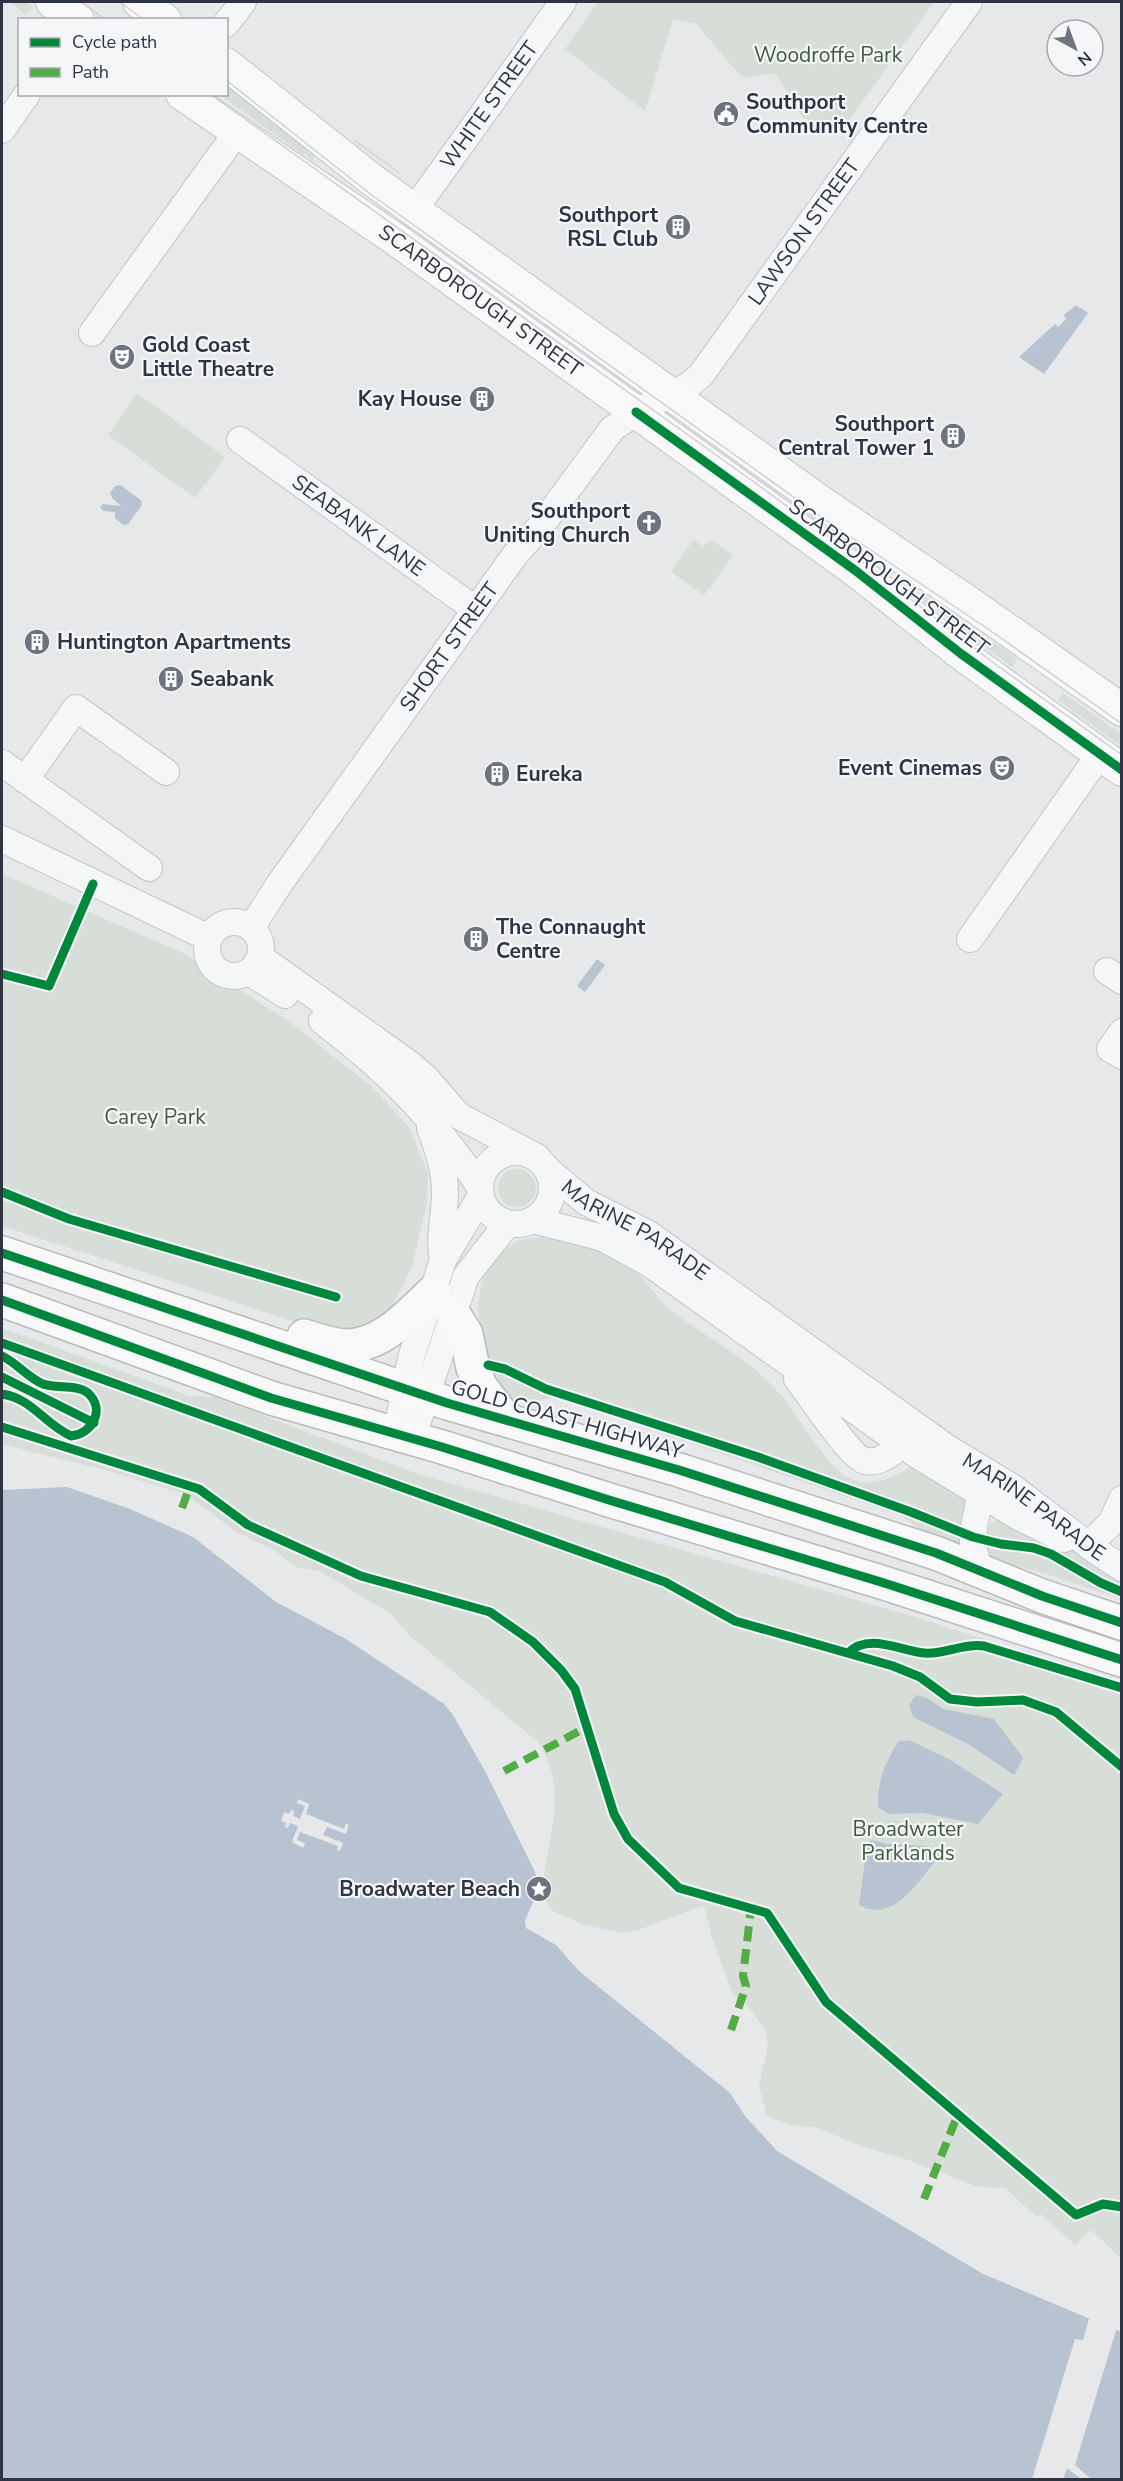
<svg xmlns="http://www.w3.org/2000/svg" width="1123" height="2481" font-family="'Nunito Sans',sans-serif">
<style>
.green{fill:#d7ddd7}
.water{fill:#b8c3d1}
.pier{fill:#e6e8ea}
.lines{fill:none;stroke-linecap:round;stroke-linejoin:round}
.minor-casing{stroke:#c4c6c8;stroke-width:28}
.major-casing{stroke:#c3c5c7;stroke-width:34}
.highway-casing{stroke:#b9bbbe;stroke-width:36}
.minor{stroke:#f5f6f7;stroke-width:26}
.major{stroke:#f8f8f8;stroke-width:32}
.highway{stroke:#f8f8f8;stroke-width:33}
.tram{stroke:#cecfd2;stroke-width:1.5}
.quiet{stroke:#54ac46;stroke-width:8;stroke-dasharray:15 8;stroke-linecap:butt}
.cycleway-casing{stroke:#f5f6f8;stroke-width:13}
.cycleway{stroke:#00873e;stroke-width:9}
.labels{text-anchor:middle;stroke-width:4.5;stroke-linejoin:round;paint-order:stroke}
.park-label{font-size:21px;fill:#415c3d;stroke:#f5f6f8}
.poi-label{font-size:21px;font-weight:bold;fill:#2e3442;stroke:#f5f6f8;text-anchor:start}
.street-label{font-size:21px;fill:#2e3442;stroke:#f5f6f8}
</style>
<rect width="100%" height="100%" fill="#e6e8ea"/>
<path class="green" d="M10,2h16l6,4 -6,9z
M598,2h336l-93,129 -37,-13 -8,-9 2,-3 -9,-7 2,-3 -17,-23 -28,5 -9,-6 -41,-48 -23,-5 -28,92 -80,-62z
M227,85l88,71 -3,4 -6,-4 2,-1 -3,-2 -2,2 -83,-60 6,-1z
M353,141h4l43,31 1,3z
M137,393l88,64 -30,41 -87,-63z
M693,540l10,6 9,-6 21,16 -29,39 -33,-23z
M920,593l98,66 -6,8 -94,-71z
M1063,693l58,41v12l-63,-46z
M2,874l181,79 105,68 82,64 39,42 19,47 -2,32 -14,61 -26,52 -34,14 -25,-1 -325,-106z
M498 1188a19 19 0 1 1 38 0a19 19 0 1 1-38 0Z
M543,1237c28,4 53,9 78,22 21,12 32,37 51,52 35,27 80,49 108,83 16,20 46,70 65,82 24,14 47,3 68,-11l55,28 -5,58 -26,-8 -35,-27 -346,-119 -28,6 -24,-6c-7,-13 -17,-27 -22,-41 -2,-8 -2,-19 -3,-27 -4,-49 9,-90 64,-92z
M2,1328l187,68 25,1 204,77 501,144 202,66v574l-30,-28 -16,15 -34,-31 -4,3 -32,-29 -27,-1 -75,-29 -40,-11 -48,-20 -24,-2 -24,-9 -8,-31 9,-40 -3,-15 -18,-25 -14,-11 -21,-56 -8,-33 -66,25 -18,3 -38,-9 -29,-13 -11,-16c3,-54 30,-103 -5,-154l-128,-106 -18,-21 -71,-43 -23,-4 -26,-19 -35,-16 -25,-20 -29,-19 -77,-23 -103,-26z
M999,1519l10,1 91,44 21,15v20l-68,-23 -58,-16 -9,-7 -1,-21 7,-9z"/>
<path class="water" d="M1076,305l12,8 -44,61 -25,-17 36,-33 3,3 8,-8 -2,-4z
M120,485l21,15 1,5 -14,19 -5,1 -8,-7v-6l-12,-1 -3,-4 3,-3 18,2 -9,-8 -2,-5 5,-7z
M597,959l8,6 -20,27 -8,-6z
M67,1487l63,22 63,28 83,65 70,37 98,65 9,11 32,56 50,101 3,11 -2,12 -11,26 1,7 30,17 23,26 151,122 15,23 32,35 206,123 138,58v147l-1119,1v-990z
M916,1695l11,3 16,11 51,10 29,39 -9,17 -46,-31 -55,-27 -4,-12z
M909,1740l40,19 54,35 -25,30 -55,-11 -35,1 -10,-7c-1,-25 7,-44 20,-65z
M871,1840l16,4 41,2 12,9c-20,24 -46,70 -81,50l8,-58z"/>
<path class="pier" d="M298,1799l11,5 -3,10 38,15 2,-5 3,1 -3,9 -19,-7 -4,8 20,8 -3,8 -3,-1 1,-4 -38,-14 -3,8 8,3 -2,5 -11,-6 6,-16 -8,-3 -2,5 -3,-1 1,-4 -5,-2 3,-9 5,2 2,-4 3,1 -1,5 7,3 5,-13 -8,-3z
M1090,2315l27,12 -42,138 16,14h-10l-14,-11 -4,11h-31l43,-140 8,1z"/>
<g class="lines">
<g class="minor-casing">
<g id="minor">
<path d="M226,24l17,-22"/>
<path d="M2,130l25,-36"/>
<path id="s1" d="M414,210l149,-208"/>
<path d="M92,333l145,-201"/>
<path id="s2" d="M240,440l236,170"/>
<path d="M2,763l147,105"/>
<path d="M25,780l51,-72 90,64"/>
<path d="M2,839l207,99"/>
<circle cx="234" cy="949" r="27"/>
<path id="s3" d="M251,928l29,-45 235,-328 28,-32 69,-94 24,-17 53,-27 12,-10 268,-373"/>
<path d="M970,939l130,-185"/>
<path d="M260,957l151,108 14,12 34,39 78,41"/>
<path d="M1107,971l15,10"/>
<path d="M249,972l36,23"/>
<path d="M322,1021c68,51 110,96 158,166"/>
<path d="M1122,1032l-12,17 12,7"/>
<path d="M430,1128c8,21 15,42 15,65 0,23 -7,44 -2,67"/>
<circle cx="516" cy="1188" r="36"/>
<path id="s4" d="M549,1171l37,31 63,32 297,213 66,40 84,64 26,17"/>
<path d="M533,1220l70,18 47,26 267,191 100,61 47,23"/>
<path d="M797,1379c12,15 53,78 68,82 7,1 13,0 18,-3 14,-6 18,-14 19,-29"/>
<path d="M396,1435l15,-77 32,-98 38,-64"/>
<path d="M412,1439l54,-163 42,-53"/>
<path d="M978,1480c5,19 -4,37 -5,56 -1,13 4,25 8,37"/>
<path d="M1088,1545l23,-22 11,-24"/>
</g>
</g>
<g class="major-casing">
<g id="major">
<path d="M52,2l26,18"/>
<path d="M139,2l26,18"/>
<path d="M226,64l145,115 447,321 153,104 151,106"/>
<path id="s5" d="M182,94l213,145 241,173 220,159 104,82 162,117"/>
</g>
</g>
<g class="highway-casing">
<path id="highway" d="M2,1253l445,150 232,67 257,83 106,43 80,27
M2,1300l269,98 171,49 167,53 272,82 241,78
M453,1313l13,21 7,34 7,18 26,34
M304,1336c13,4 27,9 41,10 38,0 63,-31 89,-55"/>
</g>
<use href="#minor" class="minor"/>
<use href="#major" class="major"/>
<use href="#highway" class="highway"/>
<path class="tram" d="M81,2l25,18
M120,2l24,18
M226,80l143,113 451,323 171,115 131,93
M210,94l544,388 97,71 144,111 127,91"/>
<path class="quiet" d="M182,1508l8,-22
M504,1771l83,-44
M731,2030l15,-44 -3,-10 8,-68
M924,2199l34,-85"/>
<g class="cycleway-casing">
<path id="cycleway" d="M636,412l220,159 104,82 162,117
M2,974l47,12 44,-102
M2,1192l67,27 267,78
M2,1253l445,150 232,67 257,83 106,43 80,27
M2,1300l269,98 171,49 167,53 272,82 241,78
M2,1343l663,239 70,39 158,45 27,11 30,22 27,3 46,-2 33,12 66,55
M2,1356c15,7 25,21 41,28 14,5 34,0 45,9 18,17 4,41 -17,43 -28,-13 -38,-37 -69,-42
M488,1365l17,4 41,20 212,68 153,55 62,25 28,7 33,4 17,6 50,29 21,9
M2,1377l92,46
M2,1427l197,62 49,36 113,51 129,36 43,30 28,28 14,19 39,125 14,25 51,49 88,25 59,89 250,213 27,-11 19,3
M848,1653c21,-21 52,-2 76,0 20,2 39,-10 60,-7l138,42"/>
</g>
<use href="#cycleway" class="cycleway"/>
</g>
<defs>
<g id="civic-disc" transform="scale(1.35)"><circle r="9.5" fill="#6e737d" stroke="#f5f6f8"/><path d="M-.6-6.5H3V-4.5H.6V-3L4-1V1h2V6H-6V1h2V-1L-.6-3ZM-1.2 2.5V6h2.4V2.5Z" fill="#fff"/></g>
<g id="building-disc" transform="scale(1.35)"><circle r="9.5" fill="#6e737d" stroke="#f5f6f8"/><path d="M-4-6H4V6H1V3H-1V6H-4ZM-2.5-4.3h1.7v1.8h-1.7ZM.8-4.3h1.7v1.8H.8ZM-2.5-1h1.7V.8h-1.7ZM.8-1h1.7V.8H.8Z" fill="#fff"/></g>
<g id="theatre-disc" transform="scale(1.35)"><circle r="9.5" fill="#6e737d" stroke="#f5f6f8"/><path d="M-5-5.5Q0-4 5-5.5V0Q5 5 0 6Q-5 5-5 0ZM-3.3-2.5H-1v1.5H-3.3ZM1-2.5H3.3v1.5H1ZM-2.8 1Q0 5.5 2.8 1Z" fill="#fff"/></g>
<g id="church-disc" transform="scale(1.35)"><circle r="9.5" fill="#6e737d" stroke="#f5f6f8"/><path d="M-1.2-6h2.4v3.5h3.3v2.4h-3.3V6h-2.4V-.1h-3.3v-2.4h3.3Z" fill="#fff"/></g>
<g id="sight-disc" transform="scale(1.35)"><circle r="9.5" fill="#6e737d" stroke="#f5f6f8"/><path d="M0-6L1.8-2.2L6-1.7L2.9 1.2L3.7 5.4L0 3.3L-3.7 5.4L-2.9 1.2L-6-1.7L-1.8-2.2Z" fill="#fff"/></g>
</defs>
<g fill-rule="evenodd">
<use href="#civic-disc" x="726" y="114"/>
<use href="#building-disc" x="678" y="227"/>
<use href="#theatre-disc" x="122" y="357"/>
<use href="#building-disc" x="482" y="399"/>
<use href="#building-disc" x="953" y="436"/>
<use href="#church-disc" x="649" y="523"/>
<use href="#building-disc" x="37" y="642"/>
<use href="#building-disc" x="171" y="679"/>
<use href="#theatre-disc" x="1002" y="768"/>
<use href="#building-disc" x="497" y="774"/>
<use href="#building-disc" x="476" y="939"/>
<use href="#sight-disc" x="539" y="1889"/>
</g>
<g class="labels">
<g class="park-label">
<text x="828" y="62">Woodroffe Park</text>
<text x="155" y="1124">Carey Park</text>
<text x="908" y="1836">Broadwater<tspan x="908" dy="24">Parklands</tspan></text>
</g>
<g class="poi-label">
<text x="746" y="109">Southport<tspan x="746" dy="24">Community Centre</tspan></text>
<text x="658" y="222" text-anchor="end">Southport<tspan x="658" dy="24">RSL Club</tspan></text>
<text x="142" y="352">Gold Coast<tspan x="142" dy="24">Little Theatre</tspan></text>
<text x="462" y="406" text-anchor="end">Kay House</text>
<text x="934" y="431" text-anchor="end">Southport<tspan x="934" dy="24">Central Tower 1</tspan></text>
<text x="630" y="518" text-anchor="end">Southport<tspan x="630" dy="24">Uniting Church</tspan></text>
<text x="57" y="649">Huntington Apartments</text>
<text x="190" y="686">Seabank</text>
<text x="982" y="775" text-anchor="end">Event Cinemas</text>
<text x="516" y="781">Eureka</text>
<text x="496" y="934">The Connaught<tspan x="496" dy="24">Centre</tspan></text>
<text x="520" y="1896" text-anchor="end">Broadwater Beach</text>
</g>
<g class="street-label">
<text dy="7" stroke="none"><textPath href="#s1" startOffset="129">WHITE STREET</textPath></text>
<text dy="7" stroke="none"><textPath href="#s3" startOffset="897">LAWSON STREET</textPath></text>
<text dy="7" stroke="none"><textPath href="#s5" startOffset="363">SCARBOROUGH STREET</textPath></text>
<text dy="7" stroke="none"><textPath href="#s2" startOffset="146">SEABANK LANE</textPath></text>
<text transform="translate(889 577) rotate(37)" y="7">SCARBOROUGH STREET</text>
<text dy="7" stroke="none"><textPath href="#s3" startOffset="344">SHORT STREET</textPath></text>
<text dy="7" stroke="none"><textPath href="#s4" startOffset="105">MARINE PARADE</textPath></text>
<text transform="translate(567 1419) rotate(16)" y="7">GOLD COAST HIGHWAY</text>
<text dy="7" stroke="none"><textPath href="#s4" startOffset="591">MARINE PARADE</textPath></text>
</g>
</g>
<rect width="1123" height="2481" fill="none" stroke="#2e3442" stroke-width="6"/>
<rect x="18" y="18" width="210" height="78" fill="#f5f6f8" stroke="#a5a8af" stroke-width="1.5"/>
<rect x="30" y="38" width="30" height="9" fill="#00873e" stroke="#a5a8af" stroke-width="1.5"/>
<text x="72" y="48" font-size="18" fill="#2e3442">Cycle path</text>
<rect x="30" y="68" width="30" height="9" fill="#54ac46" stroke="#a5a8af" stroke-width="1.5"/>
<text x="72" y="78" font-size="18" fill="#2e3442">Path</text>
<g transform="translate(1075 48) rotate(139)"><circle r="28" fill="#f5f6f8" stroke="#a5a8af" stroke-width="1.5"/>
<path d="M0-4.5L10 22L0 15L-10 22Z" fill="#6e737d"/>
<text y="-9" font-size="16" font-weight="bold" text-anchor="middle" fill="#2e3442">N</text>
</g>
</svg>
